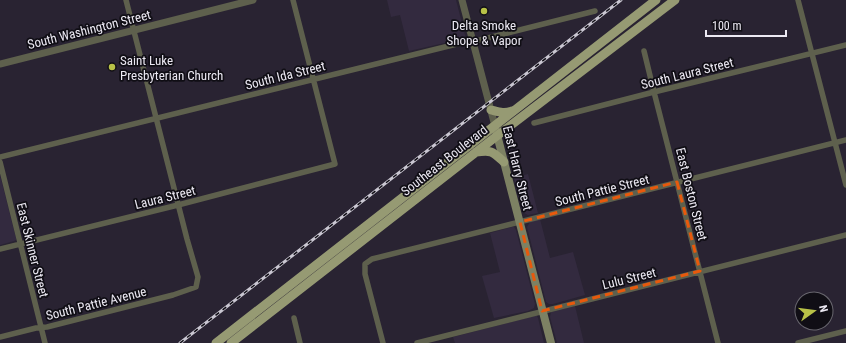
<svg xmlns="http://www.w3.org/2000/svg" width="846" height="343" font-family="'Roboto Condensed',sans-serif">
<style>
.built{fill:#332a3f}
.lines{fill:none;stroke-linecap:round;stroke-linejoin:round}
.minor{stroke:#5e604d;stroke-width:5.5}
.tertiary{stroke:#5e604d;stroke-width:7}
.secondary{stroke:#7d8163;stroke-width:8}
.primary{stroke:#969a73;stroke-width:9}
.rail-casing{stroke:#cac7d2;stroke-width:3}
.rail{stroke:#100e15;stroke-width:1.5;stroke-dasharray:4.5;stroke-linecap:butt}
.marked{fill:none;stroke:#e8590c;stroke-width:3;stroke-dasharray:8 5;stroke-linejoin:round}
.poi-dot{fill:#b8c147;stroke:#100e15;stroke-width:1.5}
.labels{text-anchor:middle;stroke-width:3.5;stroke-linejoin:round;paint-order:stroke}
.poi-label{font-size:13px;fill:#ece9f3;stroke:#100e15}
.street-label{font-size:13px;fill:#ece9f3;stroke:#100e15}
</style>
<rect width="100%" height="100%" fill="#292332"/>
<path class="built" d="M387,0h69l9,35v2l-3,2 -53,12 -9,-36 -9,2z
M528,174l10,39 -10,2 -6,-3 -8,-34z
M0,175l16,63v2l-2,1 -14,4z
M540,219l10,39 23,-6 12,43 -32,9h-4l-3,-2 -19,-75 3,-5z
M512,227h2l2,3 19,74 -1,4 -6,3 -34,7 -12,-42 18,-4 -10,-39z
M575,306l9,37h-27l-7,-26 1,-5z
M534,316h3l1,2 6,25h-89l-2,-6z"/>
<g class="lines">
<path class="minor" d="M798,0l48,185
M644,51l10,41 64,251
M534,123l120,-31 192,-47
M0,157l465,-115 15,-2 115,-29
M0,162l45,181
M0,249l178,-44 157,-41 -42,-164
M294,318l6,25
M0,337l36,-9 11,-1 126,-32 23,-8 2,-10 -11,-38 -61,-239
M383,343l-18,-69v-10l7,-5 474,-119
M417,343l429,-108
M798,343l48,-12"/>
<path class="tertiary" d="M462,0l33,126
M0,64l253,-64"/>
<path class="secondary" d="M496,131l55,212"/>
<path class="primary" d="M491,110c8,2 13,4 21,1
M476,152c16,-2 16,-1 28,10
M216,343l440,-343
M231,343l267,-208 177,-135"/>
<g class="rail-casing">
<path id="rail" d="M180,343l441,-343"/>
</g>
<use href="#rail" class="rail"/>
</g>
<path class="marked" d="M677,182l23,89 -158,40 -22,-89z"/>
<g class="poi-dot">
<circle cx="484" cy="11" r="4"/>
<circle cx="112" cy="67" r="4"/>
</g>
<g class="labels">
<g class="poi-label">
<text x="484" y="30">Delta Smoke<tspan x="484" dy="15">Shope &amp; Vapor</tspan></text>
<text x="120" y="65" text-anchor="start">Saint Luke<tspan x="120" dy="15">Presbyterian Church</tspan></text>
</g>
<g class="street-label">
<text transform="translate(89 29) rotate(-14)" y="5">South Washington Street</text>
<text transform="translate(687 73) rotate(-14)" y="5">South Laura Street</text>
<text transform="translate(285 75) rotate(-14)" y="5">South Ida Street</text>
<text transform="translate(444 160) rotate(-38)" y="5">Southeast Boulevard</text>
<text transform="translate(518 168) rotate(76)" y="5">East Harry Street</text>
<text transform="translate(602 190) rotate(-14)" y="5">South Pattie Street</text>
<text transform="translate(692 194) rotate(76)" y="5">East Boston Street</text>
<text transform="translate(165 197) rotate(-14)" y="5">Laura Street</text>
<text transform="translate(33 250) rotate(76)" y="5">East Skinner Street</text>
<text transform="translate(629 278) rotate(-14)" y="5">Lulu Street</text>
<text transform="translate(96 303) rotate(-14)" y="5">South Pattie Avenue</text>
</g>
</g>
<g transform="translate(814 311) rotate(76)"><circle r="19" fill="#100e15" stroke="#68666e"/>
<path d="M0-3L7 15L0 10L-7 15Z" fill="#b8c147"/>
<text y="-6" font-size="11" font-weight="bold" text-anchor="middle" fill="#ece9f3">N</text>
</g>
<path d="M706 30v6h80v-6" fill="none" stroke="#ece9f3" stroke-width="2"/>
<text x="712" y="30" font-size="12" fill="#ece9f3" stroke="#100e15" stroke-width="3" paint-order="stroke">100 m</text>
</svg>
